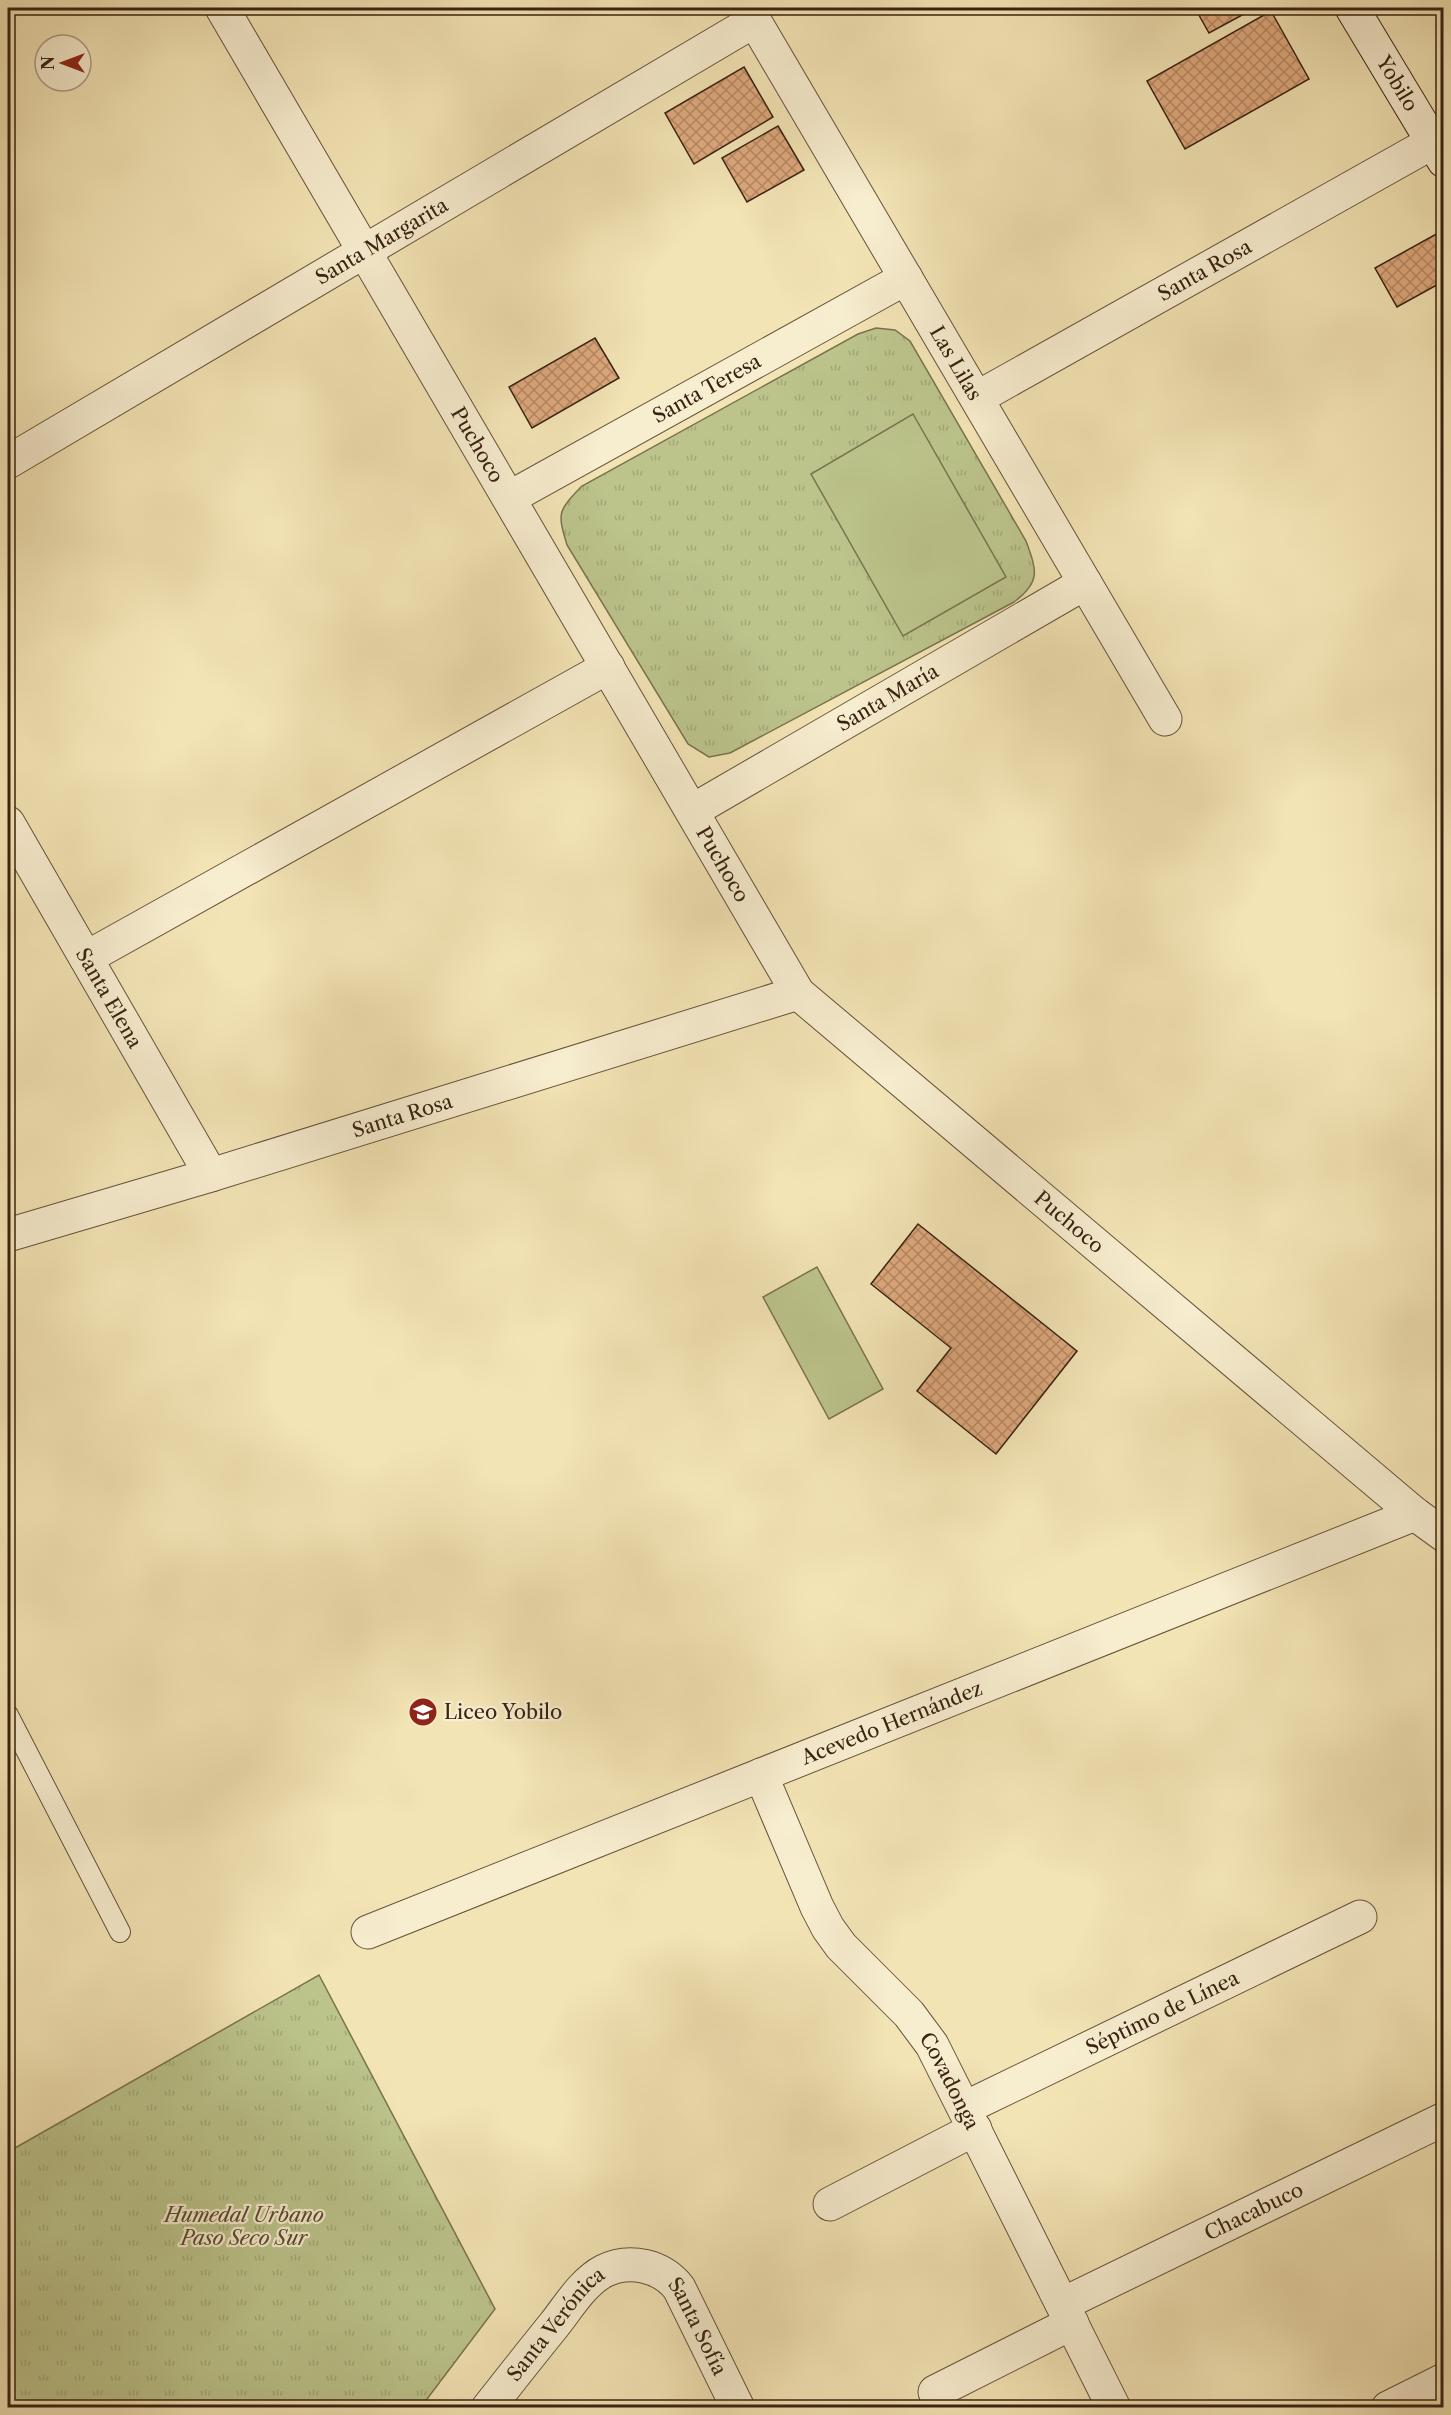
<svg xmlns="http://www.w3.org/2000/svg" width="1451" height="2415" font-family="'Libre Caslon Text',serif">
<style>
.grass{fill:url(#grass-tufts);stroke:#7a734f;stroke-width:1.5}
.pitch{fill:#bcc48c;stroke:#7a734f;stroke-width:1.5}
.building{fill:url(#building-cross-hatch);stroke:#382212;stroke-width:1.5}
.lines{fill:none;stroke-linecap:round;stroke-linejoin:round}
.service-casing{stroke:#67523b;stroke-width:22}
.minor-casing{stroke:#67523b;stroke-width:35}
.secondary-casing{stroke:#382212;stroke-width:35}
.service{stroke:#f7edcf;stroke-width:20}
.minor{stroke:#f7edcf;stroke-width:33}
.secondary{stroke:#f7edcf;stroke-width:33}
.labels{text-anchor:middle;stroke-width:4.5;stroke-linejoin:round;paint-order:stroke}
.street-label{font-size:20px;fill:#382212;stroke:#f7edcf}
.poi-label{font-size:20px;fill:#382212;stroke:#f7edcf;text-anchor:start}
.park-label{font-size:20px;font-style:italic;fill:#594a30;stroke:#f7edcf}
</style>
<defs>
<pattern id="grass-tufts" width="24" height="20" patternUnits="userSpaceOnUse" patternTransform="scale(1.5)"><rect width="24" height="20" fill="#bcc48c"/><path d="M3 7l-1-3M5 7V3M7 7l1-3M15 17l-1-3M17 17v-4M19 17l1-3" fill="none" stroke="#a2a878"/></pattern>
<pattern id="building-cross-hatch" width="8" height="8" patternUnits="userSpaceOnUse" patternTransform="scale(1.5)"><rect width="8" height="8" fill="#dea87c"/><path d="M0 0l8 8M0 8l8-8" fill="none" stroke="#b58864"/></pattern>
</defs>
<rect width="100%" height="100%" fill="#f3e4b5"/>
<filter id="stains"><feTurbulence type="fractalNoise" baseFrequency=".00333" numOctaves="4"/><feColorMatrix values="0 0 0 0 .2 0 0 0 0 .09 0 0 0 0 .02 0 0 0 .5 -.17"/></filter>
<radialGradient id="worn" r=".72"><stop offset=".6" stop-color="#630" stop-opacity="0"/><stop offset="1" stop-color="#630" stop-opacity=".3"/></radialGradient>
<path class="grass" d="M876,328l19,2 15,11 116,200c11,30 15,41 -12,61l-284,151 -21,4 -21,-13 -121,-199c-10,-33 -9,-34 15,-59l276,-152z
M319,1975l176,334 -74,98h-413v-255z"/>
<path class="pitch" d="M913,414l93,163 -103,59 -92,-162z
M817,1267l66,122 -54,30 -66,-122z"/>
<path class="building" d="M1195,8h60l-46,25z
M1271,11l38,68 -124,70 -38,-68z
M744,67l29,50 -79,47 -29,-51z
M778,126l26,44 -57,32 -25,-44z
M1440,232l4,6v43l-47,26 -22,-39z
M595,338l24,40 -87,50 -23,-41z
M918,1224l159,127 -81,103 -79,-63 34,-43 -80,-64z"/>
<g class="lines">
<g class="service-casing">
<path id="service" d="M8,1715l112,217"/>
</g>
<g class="minor-casing">
<g id="minor">
<path id="s1" d="M222,8l576,985 617,521 29,21"/>
<path id="s2" d="M747,8l418,711"/>
<path id="s3" d="M977,398l456,-256"/>
<path id="s4" d="M8,462l746,-441"/>
<path id="s5" d="M509,498l397,-220"/>
<path id="s6" d="M692,811l393,-228"/>
<path id="s7" d="M8,823l203,352"/>
<path d="M86,958l522,-291"/>
<path id="s8" d="M8,1235l203,-60 587,-182"/>
<path id="s9" d="M761,1775l56,132 11,21 13,18 68,68 23,31 182,363"/>
<path id="s10" d="M368,1932l1047,-418"/>
<path id="s11" d="M965,2108l395,-191"/>
<path d="M830,2204l145,-75"/>
<path id="s12" d="M1063,2304l381,-185"/>
<path d="M935,2392l137,-69"/>
<path id="s13" d="M488,2408c22,-28 44,-56 66,-83 15,-19 29,-43 50,-54 26,-13 58,-5 75,17l59,120"/>
<path d="M1388,2408l56,-28"/>
</g>
</g>
<g class="secondary-casing">
<g id="secondary">
<path id="s14" d="M1352,8l92,153"/>
</g>
</g>
<use href="#service" class="service"/>
<use href="#minor" class="minor"/>
<use href="#secondary" class="secondary"/>
</g>
<defs>
<g id="school-disc" transform="scale(1.5)"><circle r="9.5" fill="#8f2418" stroke="#f7edcf"/><path d="M0-5L7-2L0 1L-7-2ZM-4 1L0 2.5L4 1V4Q0 6-4 4Z" fill="#fff"/></g>
</defs>
<g fill-rule="evenodd">
<use href="#school-disc" x="423" y="1712"/>
</g>
<g class="labels">
<g class="street-label">
<text dy="7" stroke="none"><textPath href="#s14" startOffset="88">Yobilo</textPath></text>
<text dy="7" stroke="none"><textPath href="#s4" startOffset="434">Santa Margarita</textPath></text>
<text dy="7" stroke="none"><textPath href="#s3" startOffset="261">Santa Rosa</textPath></text>
<text dy="7" stroke="none"><textPath href="#s2" startOffset="412">Las Lilas</textPath></text>
<text dy="7" stroke="none"><textPath href="#s5" startOffset="226">Santa Teresa</textPath></text>
<text dy="7" stroke="none"><textPath href="#s1" startOffset="506">Puchoco</textPath></text>
<text dy="7" stroke="none"><textPath href="#s6" startOffset="226">Santa María</textPath></text>
<text dy="7" stroke="none"><textPath href="#s1" startOffset="992">Puchoco</textPath></text>
<text dy="7" stroke="none"><textPath href="#s7" startOffset="202">Santa Elena</textPath></text>
<text dy="7" stroke="none"><textPath href="#s8" startOffset="412">Santa Rosa</textPath></text>
<text dy="7" stroke="none"><textPath href="#s1" startOffset="1496">Puchoco</textPath></text>
<text dy="7" stroke="none"><textPath href="#s10" startOffset="564">Acevedo Hernández</textPath></text>
<text dy="7" stroke="none"><textPath href="#s11" startOffset="219">Séptimo de Línea</textPath></text>
<text dy="7" stroke="none"><textPath href="#s9" startOffset="364">Covadonga</textPath></text>
<text dy="7" stroke="none"><textPath href="#s12" startOffset="212">Chacabuco</textPath></text>
<text dy="7" stroke="none"><textPath href="#s13" startOffset="108">Santa Verónica</textPath></text>
<text dy="7" stroke="none"><textPath href="#s13" startOffset="306">Santa Sofía</textPath></text>
</g>
<g class="poi-label">
<text x="444" y="1719">Liceo Yobilo</text>
</g>
<g class="park-label">
<text x="244" y="2222">Humedal Urbano<tspan x="244" dy="23">Paso Seco Sur</tspan></text>
</g>
</g>
<rect width="1451" height="2415" fill="none" stroke="#f3e4b5" stroke-width="30"/>
<rect x="9" y="9" width="1433" height="2397" fill="none" stroke="#382212" stroke-width="3"/>
<rect x="15" y="15" width="1421" height="2385" fill="none" stroke="#382212" stroke-width="1.5"/>
<g transform="translate(63 63) rotate(270)"><circle r="28" fill="#f7edcf" stroke="#ab9c83" stroke-width="1.5"/>
<path d="M0-4.5L10 22L0 15L-10 22Z" fill="#8f2418"/>
<text y="-9" font-size="16" font-weight="bold" text-anchor="middle" fill="#382212">N</text>
</g>
<rect width="100%" height="100%" filter="url(#stains)"/>
<rect width="100%" height="100%" fill="url(#worn)"/>
</svg>
